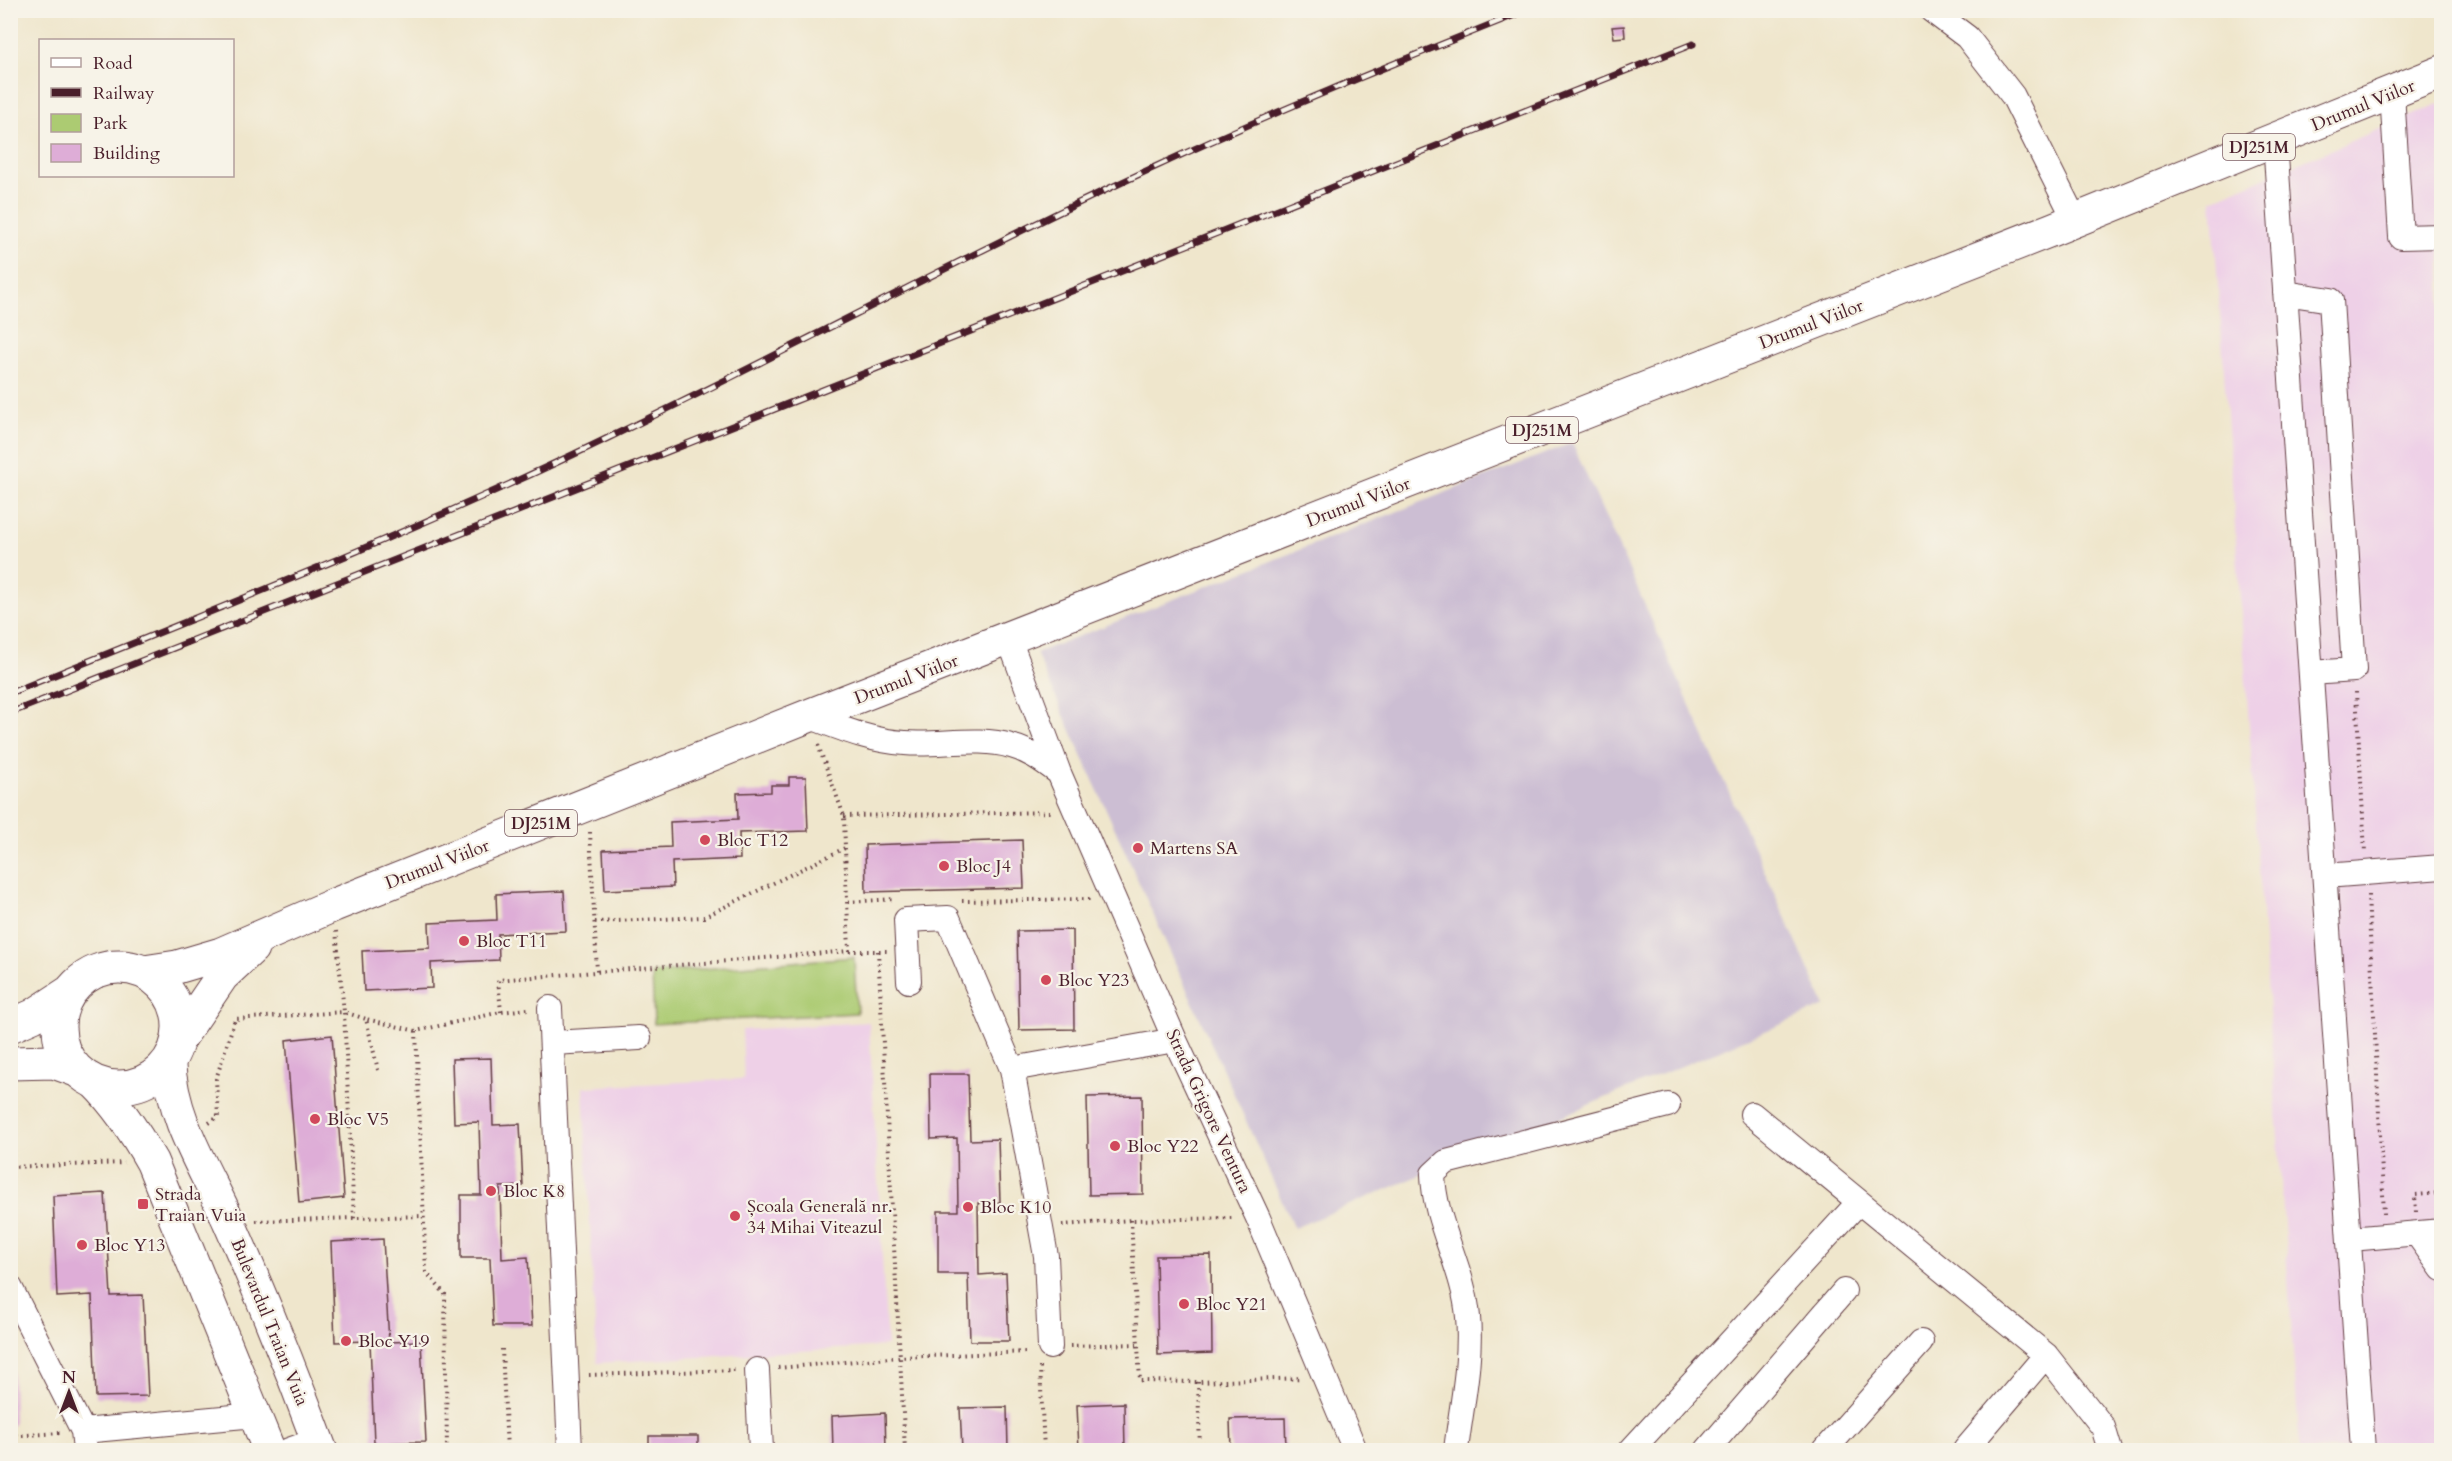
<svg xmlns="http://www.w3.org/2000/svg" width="2452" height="1461" font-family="Cardo,serif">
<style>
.built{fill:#eed0e7}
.industrial{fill:#ccbed3}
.green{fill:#accb72;stroke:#7b754e;stroke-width:1.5}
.building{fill:#deadd7}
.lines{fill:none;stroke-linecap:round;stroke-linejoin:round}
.minor-casing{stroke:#633d43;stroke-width:26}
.major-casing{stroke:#633d43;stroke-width:34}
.highway-casing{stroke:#633d43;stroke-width:35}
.path{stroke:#633d43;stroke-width:4;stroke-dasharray:1.5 4.5;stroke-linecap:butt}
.minor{stroke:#fff;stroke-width:24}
.major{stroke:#fff;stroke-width:32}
.highway{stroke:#fff;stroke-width:33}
.rail-casing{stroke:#4a1f2b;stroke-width:7}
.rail{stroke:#f7f3e8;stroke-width:4.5;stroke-dasharray:14;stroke-linecap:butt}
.poi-dot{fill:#d1495b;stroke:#f7f3e8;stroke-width:2}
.labels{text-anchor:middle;stroke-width:4.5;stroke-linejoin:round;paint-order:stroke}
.shield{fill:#f7f3e8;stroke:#7e5f64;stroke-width:1.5}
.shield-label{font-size:16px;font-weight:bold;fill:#4a1f2b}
.street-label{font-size:18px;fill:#4a1f2b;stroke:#f7f3e8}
.poi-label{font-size:18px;fill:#4a1f2b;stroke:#f7f3e8;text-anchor:start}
</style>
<rect width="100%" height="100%" fill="#f7f3e8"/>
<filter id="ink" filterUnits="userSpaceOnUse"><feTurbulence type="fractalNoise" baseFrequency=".0167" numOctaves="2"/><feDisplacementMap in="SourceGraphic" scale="12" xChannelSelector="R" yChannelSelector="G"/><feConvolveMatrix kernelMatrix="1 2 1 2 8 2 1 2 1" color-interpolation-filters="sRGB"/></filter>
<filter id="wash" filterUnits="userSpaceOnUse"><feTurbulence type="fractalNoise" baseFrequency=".008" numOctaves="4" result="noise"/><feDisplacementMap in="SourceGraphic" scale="24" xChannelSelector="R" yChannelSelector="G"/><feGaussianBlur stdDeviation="1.35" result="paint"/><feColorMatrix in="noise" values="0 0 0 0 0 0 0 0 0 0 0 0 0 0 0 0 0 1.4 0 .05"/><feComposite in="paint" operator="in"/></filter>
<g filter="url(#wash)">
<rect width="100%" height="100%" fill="#efe6cc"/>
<path class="built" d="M2441,103v1347h-141l-88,-1250z
M869,1022l18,324 -290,17 -14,-276 161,-8 -2,-49z"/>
<path class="industrial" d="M1572,443l253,563 -531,222 -258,-575z"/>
<path class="green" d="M854,957l3,56 -203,11 -2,-51z"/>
<g id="blocks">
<path class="building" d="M1624,26l1,11 -11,1 -2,-11z
M789,777h17l2,54 -69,2 1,26 -68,3 1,25 -68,3 -2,-40 68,-3 -1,-25 68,-3 -1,-26 34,-1v-7h18z
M1022,840l2,48 -158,4 -1,-47z
M564,891l2,40 -68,3 1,26 -68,3 1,25 -68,3 -2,-40 68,-3 -1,-25 68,-3 -1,-26z
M1073,930l1,99 -55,1 -2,-99z
M332,1035l12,163 -45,5 -13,-163z
M491,1058l2,67 27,-1 3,62 -23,1 2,72 26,-2 4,69h-39l-3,-68h-29v-63h20l-2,-73 -25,1 -2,-64z
M930,1074h38l2,66 28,-1 2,63 -22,1 1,72 27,-2 3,68h-39l-2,-67h-30v-63h20l-1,-73 -26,1z
M1142,1096l1,98 -54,1 -2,-98z
M105,1193l6,103 32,-1 5,101 -52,1 -4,-102 -35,2 -4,-101z
M383,1239l6,103 32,-1 5,101 -52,1 -4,-102 -35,1 -4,-100z
M1211,1255l1,98 -54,2 -2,-99z
M10,1366h3l1,59h-4z
M1124,1403l1,47h-46l-2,-45z
M1007,1407l1,43h-46l-2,-42z
M885,1413l1,37h-53l-1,-34z
M1285,1418l1,32h-55l-1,-31z
M649,1436h49v14h-49z"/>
</g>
</g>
<g filter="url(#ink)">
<use href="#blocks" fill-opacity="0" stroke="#633d43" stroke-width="1.5"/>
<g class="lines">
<g class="minor-casing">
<path id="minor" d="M1931,10l36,27 46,59 62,124
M2392,93l9,144 41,-1
M2275,141l88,1309
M2285,293l46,7 23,370 -43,3
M1009,639l50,134 116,267 83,178 97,232
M808,716c32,12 63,25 97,27 34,3 73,-7 106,3 19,5 33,16 48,27
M2325,876l117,-9
M909,981l-3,-61 42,-2 64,151 163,-29
M550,1008l20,442
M553,1043l86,-5
M1012,1069l34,187 4,91
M1752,1114l294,241 57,72 7,23
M2417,1234l25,35
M2350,1239l92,-8
M10,1287l73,144
M757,1370l4,80
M85,1450l-2,-19 172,-16
M289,1450l28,-10
M1456,1450c5,-42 16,-90 12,-133 -4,-49 -34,-94 -35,-143l13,-12 222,-57
M1631,1450l227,-247
M1707,1450l137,-159
M1825,1450l96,-108
M1965,1450l81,-95"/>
</g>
<g class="major-casing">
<path id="major" d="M169,1061c3,60 36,107 60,161 33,75 64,152 92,228
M94,1082c24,24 41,50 58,80l117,288"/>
</g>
<g class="highway-casing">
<path id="highway" d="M59 1027a60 60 0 1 1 120 0a60 60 0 1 1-120 0Z
M144,972l33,-5 44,-13 113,-49 474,-189 1243,-486 391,-158
M10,1026l23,-10 35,-23
M177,1042l45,-66 30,-28
M10,1063l44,-1 22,8"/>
</g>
<path class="path" d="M2356,692l9,160
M844,816l209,-4
M590,832l7,140
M2368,895l16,319
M962,901l128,-2
M848,902l47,-3
M595,922l109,-5 141,-69 -1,-32 -26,-71
M336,931l8,81 22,7
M849,951h38
M878,951l27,499
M501,1012l-3,-32 351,-29 -4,-103
M416,1031l10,241 19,22 2,156
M378,1070l-12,-51 50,12 85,-19 27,-3
M209,1123l9,-6 -2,-38 19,-60 109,-7 10,207
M10,1167l114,-4
M2416,1212l-1,-17 27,-2
M1131,1220l9,161 58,1 104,-4
M256,1221l167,-5
M1062,1225l69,-5 103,-2
M1070,1346l67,-2
M502,1349l5,101
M1040,1367l4,83
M778,1368l122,-11 128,-5
M589,1375l146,-5
M1198,1382l2,68
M10,1436l51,-3"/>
<use href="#minor" class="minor"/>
<use href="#major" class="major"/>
<use href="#highway" class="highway"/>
<g class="rail-casing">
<path id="rail" d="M10,693c202,-82 404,-161 600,-256 183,-88 362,-186 547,-271 121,-56 245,-106 370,-156
M10,713l1683,-669"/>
</g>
<use href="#rail" class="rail"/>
</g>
</g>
<g class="poi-dot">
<circle cx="705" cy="840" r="6"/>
<circle cx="1138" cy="848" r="6"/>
<circle cx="944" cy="866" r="6"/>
<circle cx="464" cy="941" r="6"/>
<circle cx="1046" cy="980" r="6"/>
<circle cx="315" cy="1119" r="6"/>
<circle cx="1115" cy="1146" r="6"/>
<circle cx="491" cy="1191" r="6"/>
<rect x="137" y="1198" width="12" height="12" rx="3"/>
<circle cx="968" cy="1207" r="6"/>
<circle cx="735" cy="1216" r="6"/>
<circle cx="82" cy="1245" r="6"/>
<circle cx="1184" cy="1304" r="6"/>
<circle cx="346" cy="1341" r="6"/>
</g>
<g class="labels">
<g class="shield">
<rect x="2223" y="134" width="72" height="26" rx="4.5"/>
<rect x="1506" y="417" width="72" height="26" rx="4.5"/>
<rect x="505" y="810" width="72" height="26" rx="4.5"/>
</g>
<g class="shield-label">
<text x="2259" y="153">DJ251M</text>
<text x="1542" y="436">DJ251M</text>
<text x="541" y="829">DJ251M</text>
</g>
<g class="street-label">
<text transform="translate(2363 105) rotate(-22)" y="6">Drumul Viilor</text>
<text transform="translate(1811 324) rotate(-21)" y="6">Drumul Viilor</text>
<text transform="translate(1358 502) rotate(-21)" y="6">Drumul Viilor</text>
<text transform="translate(906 679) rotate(-21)" y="6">Drumul Viilor</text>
<text transform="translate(437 864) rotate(-21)" y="6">Drumul Viilor</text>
<text transform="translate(1209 1111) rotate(65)" y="6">Strada Grigore Ventura</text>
<text transform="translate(270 1322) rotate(68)" y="6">Bulevardul Traian Vuia</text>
</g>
<g class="poi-label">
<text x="717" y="846">Bloc T12</text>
<text x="1150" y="854">Martens SA</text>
<text x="956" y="872">Bloc J4</text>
<text x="476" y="947">Bloc T11</text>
<text x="1058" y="986">Bloc Y23</text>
<text x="327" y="1125">Bloc V5</text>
<text x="1127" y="1152">Bloc Y22</text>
<text x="503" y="1197">Bloc K8</text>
<text x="155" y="1200">Strada<tspan x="155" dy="21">Traian Vuia</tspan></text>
<text x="747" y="1212">Școala Generală nr.<tspan x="747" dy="21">34 Mihai Viteazul</tspan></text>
<text x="980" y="1213">Bloc K10</text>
<text x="94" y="1251">Bloc Y13</text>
<text x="1196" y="1310">Bloc Y21</text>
<text x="358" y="1347">Bloc Y19</text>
</g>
</g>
<rect width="2452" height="1461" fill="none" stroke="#f7f3e8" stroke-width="36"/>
<rect x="39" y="39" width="195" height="138" fill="#f7f3e8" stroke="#b29e9c" stroke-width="1.5"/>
<rect x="51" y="58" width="30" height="9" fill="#ffffff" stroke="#b29e9c" stroke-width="1.5"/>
<text x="93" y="69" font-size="18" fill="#4a1f2b">Road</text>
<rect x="51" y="88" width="30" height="9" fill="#4a1f2b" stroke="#b29e9c" stroke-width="1.5"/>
<text x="93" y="99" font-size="18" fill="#4a1f2b">Railway</text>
<rect x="51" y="114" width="30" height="18" fill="#accb72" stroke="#b29e9c" stroke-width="1.5"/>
<text x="93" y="129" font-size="18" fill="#4a1f2b">Park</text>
<rect x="51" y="144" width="30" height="18" fill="#deadd7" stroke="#b29e9c" stroke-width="1.5"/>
<text x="93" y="159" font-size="18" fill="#4a1f2b">Building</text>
<g transform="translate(69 1392)" stroke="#f7f3e8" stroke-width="4.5" paint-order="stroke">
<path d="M0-4.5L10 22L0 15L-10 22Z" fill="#4a1f2b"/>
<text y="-9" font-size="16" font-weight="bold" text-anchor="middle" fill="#4a1f2b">N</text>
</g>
</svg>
